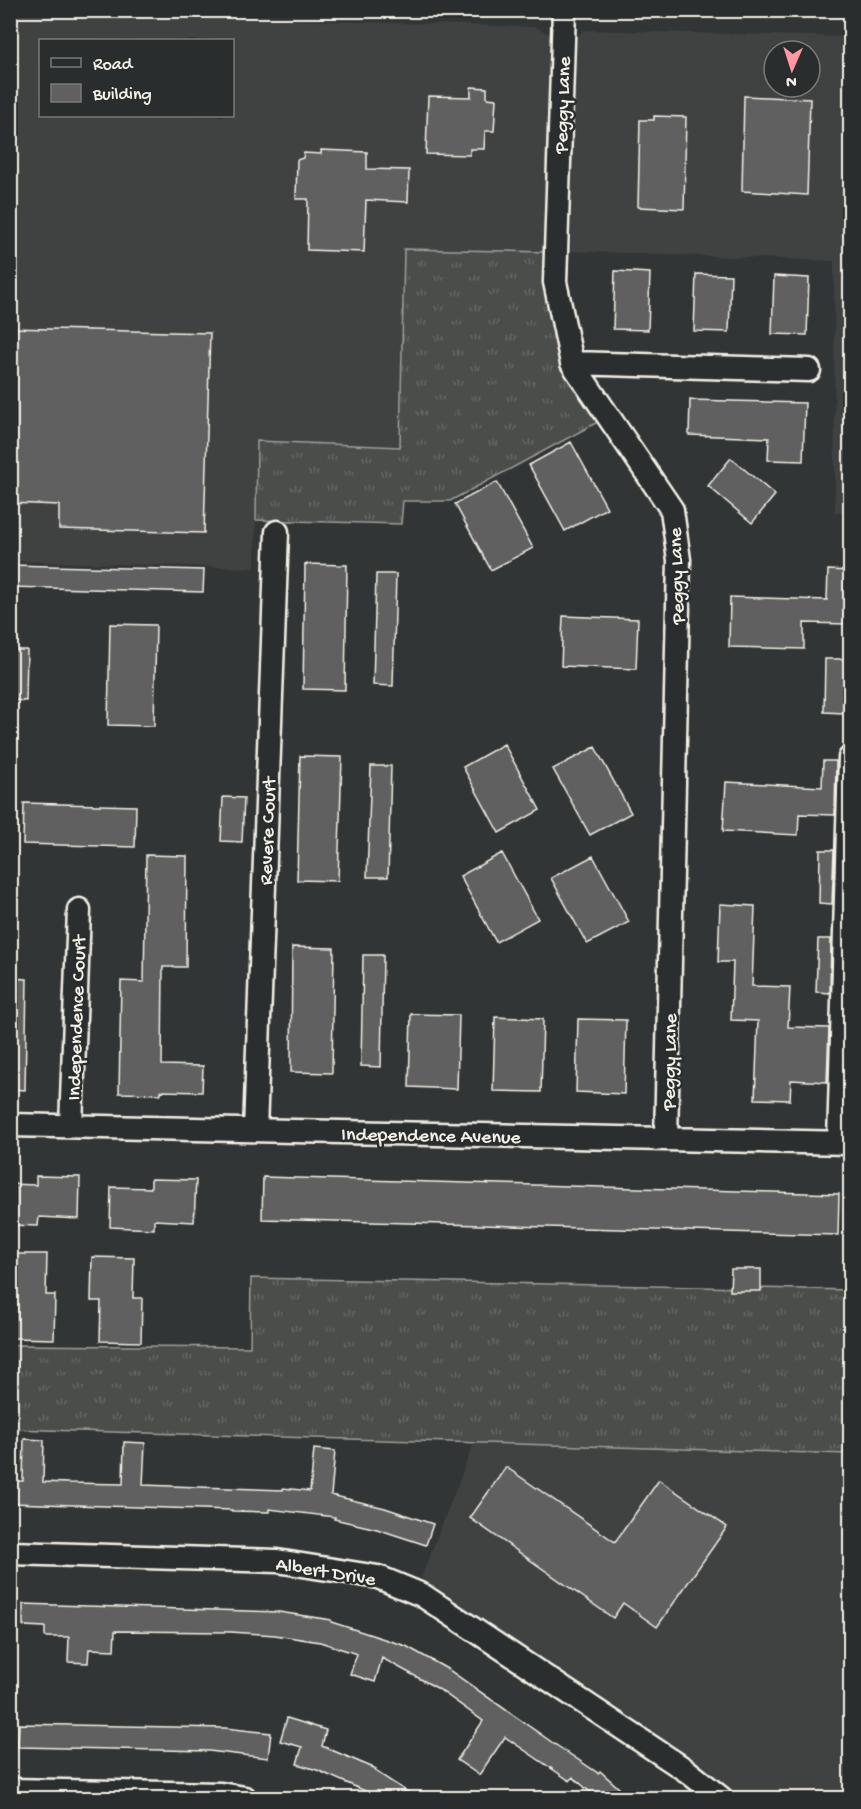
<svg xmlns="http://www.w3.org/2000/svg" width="861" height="1809" font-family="'Gochi Hand',sans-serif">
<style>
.built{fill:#404242;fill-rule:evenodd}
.grass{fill:url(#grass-tufts);stroke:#a09f9a;stroke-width:1.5}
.building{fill:#5f605f;stroke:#f4f1e8;stroke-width:1.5}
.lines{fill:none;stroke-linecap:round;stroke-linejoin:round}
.street-casing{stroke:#f4f1e8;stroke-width:27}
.street{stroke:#2a2d2e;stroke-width:22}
.labels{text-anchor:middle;stroke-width:5;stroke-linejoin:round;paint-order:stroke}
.street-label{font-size:20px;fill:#f4f1e8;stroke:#2a2d2e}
</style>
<defs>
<pattern id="grass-tufts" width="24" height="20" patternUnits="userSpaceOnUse" patternTransform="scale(1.5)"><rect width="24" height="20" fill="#4b4d4c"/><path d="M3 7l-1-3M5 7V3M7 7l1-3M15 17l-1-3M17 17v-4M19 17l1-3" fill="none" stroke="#666766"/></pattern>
</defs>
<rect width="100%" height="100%" fill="#323535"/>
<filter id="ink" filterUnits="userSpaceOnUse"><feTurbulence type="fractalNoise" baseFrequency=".0167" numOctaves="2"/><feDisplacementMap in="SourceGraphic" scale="12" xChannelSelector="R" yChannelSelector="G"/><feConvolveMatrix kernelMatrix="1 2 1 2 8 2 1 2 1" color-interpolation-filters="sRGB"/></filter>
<g filter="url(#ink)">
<path class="built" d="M11,12l525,15 13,7 3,12 -4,206 -144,-2 -4,197 -143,-6 -2,127 -244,-7zM40,40h192v76h-192z
M583,30l267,7v476l-15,-1 -1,-251 -263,-10 2,-207zM774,51h36v36h-36z
M474,1443l376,11v344h-107l-32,-25 -72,-51 -218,-144z"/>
<path class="grass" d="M404,249l144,3v54l16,54 34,62 -148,79h-47l-2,23 -145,-4 1,-79 143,6z
M251,1278l599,12v164l-839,-25v-84l239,2z"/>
<path class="building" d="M471,87l16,1v10l9,1 -2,32h-9l-1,18h-14v6l-44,-1 2,-58 43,1z
M744,96l66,3 -3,96 -65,-4z
M654,116l32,1 -2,92 -46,-2 2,-87h14z
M321,150l46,2v17l42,1 -1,32 -42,-2 -2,52 -57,-2 1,-51h-12l1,-39 6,-2 1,-5 17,1z
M615,271l35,2 -2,57 -35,-1z
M696,274l35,1 -2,57 -35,-1z
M774,276l35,2 -2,57 -35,-1z
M10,328l200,5 -6,200 -145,-4v-24l-49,-2z
M690,400l115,3 -2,58 -35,-1 1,-22 -80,-3z
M571,442l36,66 -42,23 -36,-66z
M731,458l44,37 -23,28 -44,-37z
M497,482l36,66 -42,22 -36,-66z
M305,564l42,1 -2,125 -42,-1z
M10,565l194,5 -1,22 -193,-5z
M828,570l20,1 -1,53 -43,-1v26l-75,-2 1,-50 97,3z
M376,574h20l-3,112 -20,-1z
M563,616l75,3 -2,50 -75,-3z
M110,624l46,1 -2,101 -46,-1z
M10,650h17l-1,51 -16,-1z
M825,659h20l-2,54 -19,-1z
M504,744l36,66 -41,23 -36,-66z
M595,747l36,66 -41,22 -37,-66z
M300,756l42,1 -4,124 -41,-1z
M823,761h13l-1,54 -36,-1 -1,21 -75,-4 3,-49 96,5z
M371,766h20l-3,111h-21z
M223,797l21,1 -2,44 -21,-1z
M24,803l112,3 -1,41 -112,-3z
M820,850h14l-2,54 -13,-1z
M502,853l36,66 -42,23 -36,-66z
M146,855l41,1 -1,111h-23l-1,98 41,1 -1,26 -41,-1v3l-42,-1 2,-112 23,1z
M593,856l36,66 -42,22 -36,-66z
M720,904l35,2 -3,80 38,1 -2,40 41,1 -2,54 -36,-2 -1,20 -35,-1 3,-78 -27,-1 2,-58h-15z
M818,939h13l-1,54 -14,-1z
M292,947l42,1 -2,125 -41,-1z
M363,955h20l-2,112 -20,-1z
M10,978l17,1 -2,111 -15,-1z
M411,1014l48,1 -2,74 -48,-2z
M495,1017l48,2 -2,73 -48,-1z
M578,1019l48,1 -2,74 -48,-2z
M36,1176l44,1 -1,42 -40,-2 -1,9 -28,-1v-41l26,1z
M263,1177l576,17 -1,41 -576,-16z
M151,1179l45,1 -2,42 -40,-2v9l-44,-2 1,-40 40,1z
M10,1254h37l-1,41h9l-1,44 -41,-1v-40h-3z
M92,1257l42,1 -1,40h9l-1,44 -41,-1 1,-40h-10z
M731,1269h30v22h-31z
M24,1439l20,1 -1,42 24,1 56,1 1,-42 21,1 -2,42 140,5v-2l27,3 4,-42 21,2 -4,44 54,13 48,16 -7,21 -49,-16 -43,-10 1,-2 -66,-8v3l-37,-1v-1l-222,-7v-22h13z
M506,1467l109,75 44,-62 68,47 -70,100 -34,-24 -10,15 -143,-100z
M23,1604l256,8 52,8v2l75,24 43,24 104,73 45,30 2,-2 30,27h-33l-24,-21 -3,4 -65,-44 -26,38 -22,-15 26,-39 -46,-33 -55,-30 -7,24 -25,-8 7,-20 -37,-12 -45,-7 -44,-3 -116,-1 -1,19 -25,-1 -1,14 -20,-1 1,-25h-24v-10l-22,-1z
M287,1718l39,12 -4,16 54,23 -1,2 42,27h-41l-11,-7 -48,-21 -20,-6 5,-17 -22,-6z
M19,1724l206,4 46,5 -3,25 -59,-7 -191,-4z"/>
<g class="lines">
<g class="street-casing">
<path id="street" d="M564,10l-9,272 17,81 100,147 7,50 -13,579
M572,363l237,7
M10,1125l840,18
M71,1126l8,-216
M255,1130l22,-598
M839,1142l11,-384
M10,1553l267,8 101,16 44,18 265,176 34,27
M10,1790l211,4 24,4"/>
</g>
<use href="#street" class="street"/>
</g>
</g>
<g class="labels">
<g class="street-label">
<text transform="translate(561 105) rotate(-88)" y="7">Peggy Lane</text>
<text transform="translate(675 576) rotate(-92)" y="7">Peggy Lane</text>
<text transform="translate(266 831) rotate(-88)" y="7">Revere Court</text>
<text transform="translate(75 1018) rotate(-88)" y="7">Independence Court</text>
<text transform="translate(668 1062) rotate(-89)" y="7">Peggy Lane</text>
<text transform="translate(431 1134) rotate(1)" y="7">Independence Avenue</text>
<text transform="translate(326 1570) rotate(9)" y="7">Albert Drive</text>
</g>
</g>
<rect width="861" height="1809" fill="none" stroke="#2a2d2e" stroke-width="36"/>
<rect x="18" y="18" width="825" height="1773" fill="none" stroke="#f4f1e8" stroke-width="2" filter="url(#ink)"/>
<rect x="39" y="39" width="195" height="78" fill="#2a2d2e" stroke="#7b7b78" stroke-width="1.5"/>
<rect x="51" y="58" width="30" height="9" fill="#2a2d2e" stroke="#7b7b78" stroke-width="1.5"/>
<text x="93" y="69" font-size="18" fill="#f4f1e8">Road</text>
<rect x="51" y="84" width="30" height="18" fill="#5f605f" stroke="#7b7b78" stroke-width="1.5"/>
<text x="93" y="99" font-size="18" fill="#f4f1e8">Building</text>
<g transform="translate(792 69) rotate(183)"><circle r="28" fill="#2a2d2e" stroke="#7b7b78" stroke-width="1.5"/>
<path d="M0-4.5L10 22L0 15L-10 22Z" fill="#ff9aa2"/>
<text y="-9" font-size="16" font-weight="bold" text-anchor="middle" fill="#f4f1e8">N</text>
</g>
</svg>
